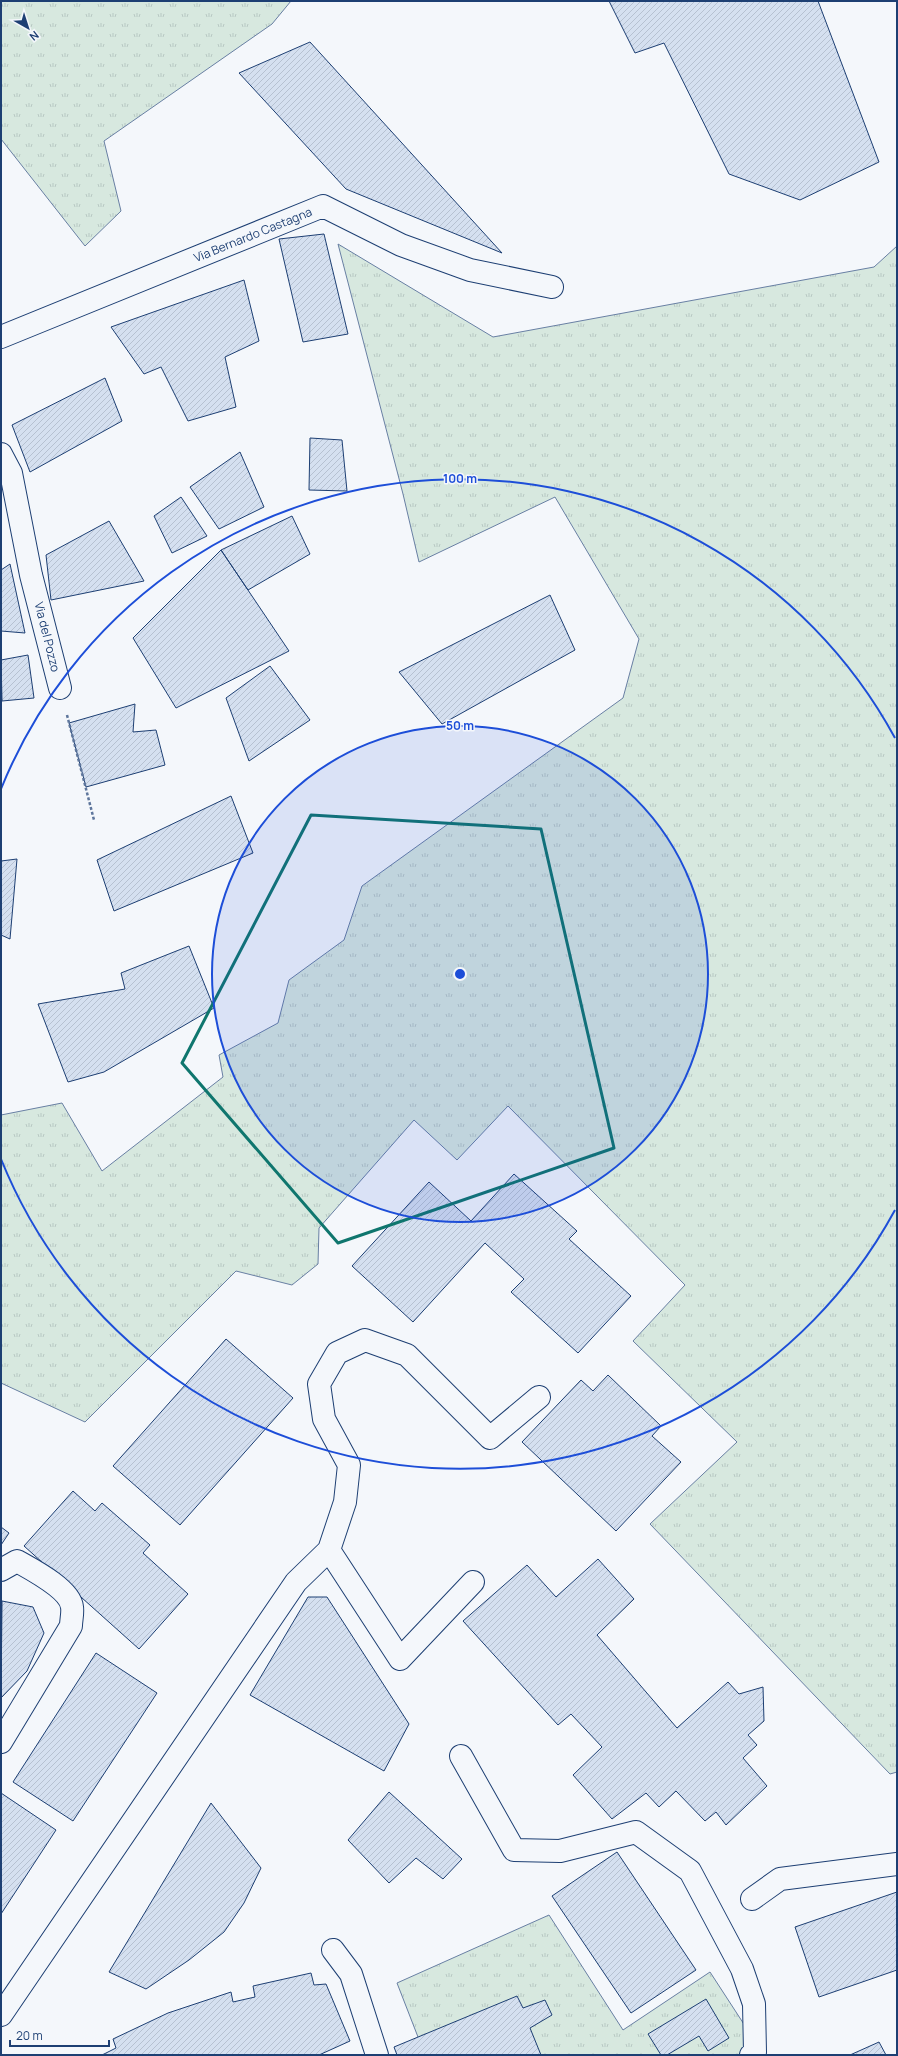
<svg xmlns="http://www.w3.org/2000/svg" width="898" height="2056" font-family="Manrope,sans-serif">
<style>
.grass{fill:url(#grass-tufts);stroke:#687fa3}
.building{fill:url(#building-hatch);stroke:#1d3f73}
.lines{fill:none;stroke-linecap:round;stroke-linejoin:round}
.minor-casing{stroke:#1d3f73;stroke-width:24}
.path{stroke:#5e769c;stroke-width:2.5;stroke-dasharray:3 2;stroke-linecap:butt}
.minor{stroke:#f4f7fb;stroke-width:22}
.marked{fill:none;stroke:#0f766e;stroke-width:3;stroke-linejoin:round}
.ring{fill:none;stroke:#1d4ed8;stroke-width:2}
.labels{text-anchor:middle;stroke-width:3;stroke-linejoin:round;paint-order:stroke}
.street-label{font-size:12px;fill:#1d3f73;stroke:#f4f7fb}
.centre{fill:#1d4ed8;stroke:#f4f7fb;stroke-width:2}
.ring-label{font-size:12px;text-anchor:middle;font-weight:bold;fill:#1d4ed8;stroke:#f4f7fb;stroke-width:3;stroke-linejoin:round;paint-order:stroke}
</style>
<defs>
<pattern id="grass-tufts" width="24" height="20" patternUnits="userSpaceOnUse"><rect width="24" height="20" fill="#d7e8df"/><path d="M3 7l-1-3M5 7V3M7 7l1-3M15 17l-1-3M17 17v-4M19 17l1-3" fill="none" stroke="#b8c8c3"/></pattern>
<pattern id="building-hatch" width="6" height="6" patternUnits="userSpaceOnUse"><rect width="6" height="6" fill="#d5e0f0"/><path d="M-1 1l2-2M0 6l6-6M5 7l2-2" fill="none" stroke="#b6c1d1"/></pattern>
</defs>
<rect width="100%" height="100%" fill="#f4f7fb"/>
<path class="grass" d="M1,1h290l-19,23 -168,117 17,70 -36,35 -84,-107z
M338,244l155,93 381,-70 23,-21v1526l-7,2 -240,-250 87,-82 -104,-101 52,-56 -177,-179 -51,54 -43,-40 -95,108 -1,36 -26,21 -56,-14 -151,151 -84,-39v-268l61,-12 40,68 121,-94 -4,-22 59,-32 11,-43 55,-40 18,-54 261,-188 16,-59 -84,-142 -136,65 -16,-68z
M549,1915l74,115 87,-58 54,83h-339l-28,-72z"/>
<path class="building" d="M609,1h209l61,161 -79,38 -71,-26 -65,-131 -29,10z
M310,42l192,211 -156,-64 -107,-116z
M324,234l24,100 -45,8 -24,-103z
M244,280l15,61 -34,16 11,50 -48,14 -27,-54 -17,7 -33,-47z
M105,378l17,43 -92,51 -18,-47z
M310,438l32,2 5,51 -38,-1z
M240,452l24,55 -45,22 -29,-42z
M181,497l26,39 -35,17 -18,-37z
M292,516l18,38 -62,36 -27,-40z
M109,521l35,60 -93,19 -5,-45z
M221,550l68,101 -113,57 -43,-70z
M10,564l15,69 -24,-2v-61z
M550,595l25,55 -133,74 -43,-52z
M28,655l6,43 -32,3 -1,-41z
M270,666l40,54 -61,41 -23,-63z
M135,704l-2,28 23,-2 9,35 -79,22 -17,-64z
M231,796l22,57 -139,58 -17,-51z
M17,859l-7,80 -9,-4v-74z
M189,946l25,62 -110,64 -36,10 -30,-78 87,-15 -4,-16z
M514,1174l63,57 -8,8 62,57 -53,57 -67,-61 13,-13 -39,-36 -72,79 -61,-56 77,-84 42,39z
M226,1339l67,59 -113,127 -67,-59z
M608,1375l53,51 -9,10 29,26 -65,69 -94,-89 59,-62 12,11z
M73,1491l22,20 7,-8 48,42 -7,8 45,41 -49,55 -115,-103z
M1,1527l8,6 -8,12z
M598,1559l36,40 -37,36 80,93 51,-46 11,12 24,-7 1,34 -16,14 9,10 -14,13 24,28 -41,39 -10,-13 -11,9 -29,-30 -17,16 -13,-14 -34,26 -39,-44 29,-28 -31,-33 -13,11 -95,-104 64,-56 29,32z
M308,1597h19l82,127 -25,47 -134,-76z
M2,1601l31,6 11,26 -17,38 -26,27z
M96,1653l61,40 -84,128 -60,-39z
M389,1792l73,67 -19,20 -27,-21 -27,25 -41,-43z
M1,1793l55,37 -55,84z
M211,1803l50,65 -17,35 -20,29 -35,28 -43,29 -37,-17z
M617,1852l79,118 -65,43 -79,-117z
M897,1892v78l-78,27 -24,-70z
M311,1973l3,12 12,-1 24,57 -31,14h-217l14,-7 -3,-9 55,-26 63,-21 2,10 22,-5 -2,-11z
M517,1996l6,12 22,-8 7,15 -22,13 11,27h-144l-3,-8z
M706,1999l23,39 -21,13 -9,-15 -32,19h-6l-13,-21z
M879,2042l7,13h-36z"/>
<g class="lines">
<g class="minor-casing">
<path id="minor" d="M1,337l322,-131 78,39 69,25 82,17
M1,454l10,19 20,102 29,113
M329,1550l71,109 73,-77
M1,1570l16,-9c14,8 53,28 55,46 1,6 -1,13 -1,19l-70,116
M461,1756l53,94 46,1 76,-19 54,39 52,98 12,35 1,48 -4,3
M752,1899l28,-20 117,-15
M333,1950l18,24 26,81
M1,2015l295,-433 33,-32 16,-48 4,-37 -25,-46 -5,-35 18,-31 28,-13 42,15 83,83 49,-41"/>
</g>
<path class="path" d="M67,715l27,105"/>
<use href="#minor" class="minor"/>
</g>
<path class="marked" d="M311,815l230,14 73,319 -276,95 -156,-180z"/>
<circle cx="460" cy="974" r="248" fill="#1d4ed8" fill-opacity=".12"/>
<g class="ring">
<circle cx="460" cy="974" r="248"/>
<path d="M895 1210A495 495 0 0 1 1 1159M1 789A495 495 0 0 1 895 738"/>
</g>
<g class="labels">
<g class="street-label">
<text transform="translate(253 235) rotate(-22)" y="4">Via Bernardo Castagna</text>
<text transform="translate(47 637) rotate(76)" y="4">Via del Pozzo</text>
</g>
</g>
<circle cx="460" cy="974" r="6" class="centre"/>
<g class="ring-label">
<text x="460" y="483">100 m</text>
<text x="460" y="730">50 m</text>
</g>
<rect width="898" height="2056" fill="none" stroke="#1d3f73" stroke-width="4"/>
<g transform="translate(28 28) rotate(141)" stroke="#f4f7fb" stroke-width="3" paint-order="stroke">
<path d="M0-3L7 15L0 10L-7 15Z" fill="#1d3f73"/>
<text y="-6" font-size="11" font-weight="bold" text-anchor="middle" fill="#1d3f73">N</text>
</g>
<path d="M10 2040v6h99v-6" fill="none" stroke="#1d3f73" stroke-width="2"/>
<text x="16" y="2040" font-size="12" fill="#1d3f73" stroke="#f4f7fb" stroke-width="3" paint-order="stroke">20 m</text>
</svg>
